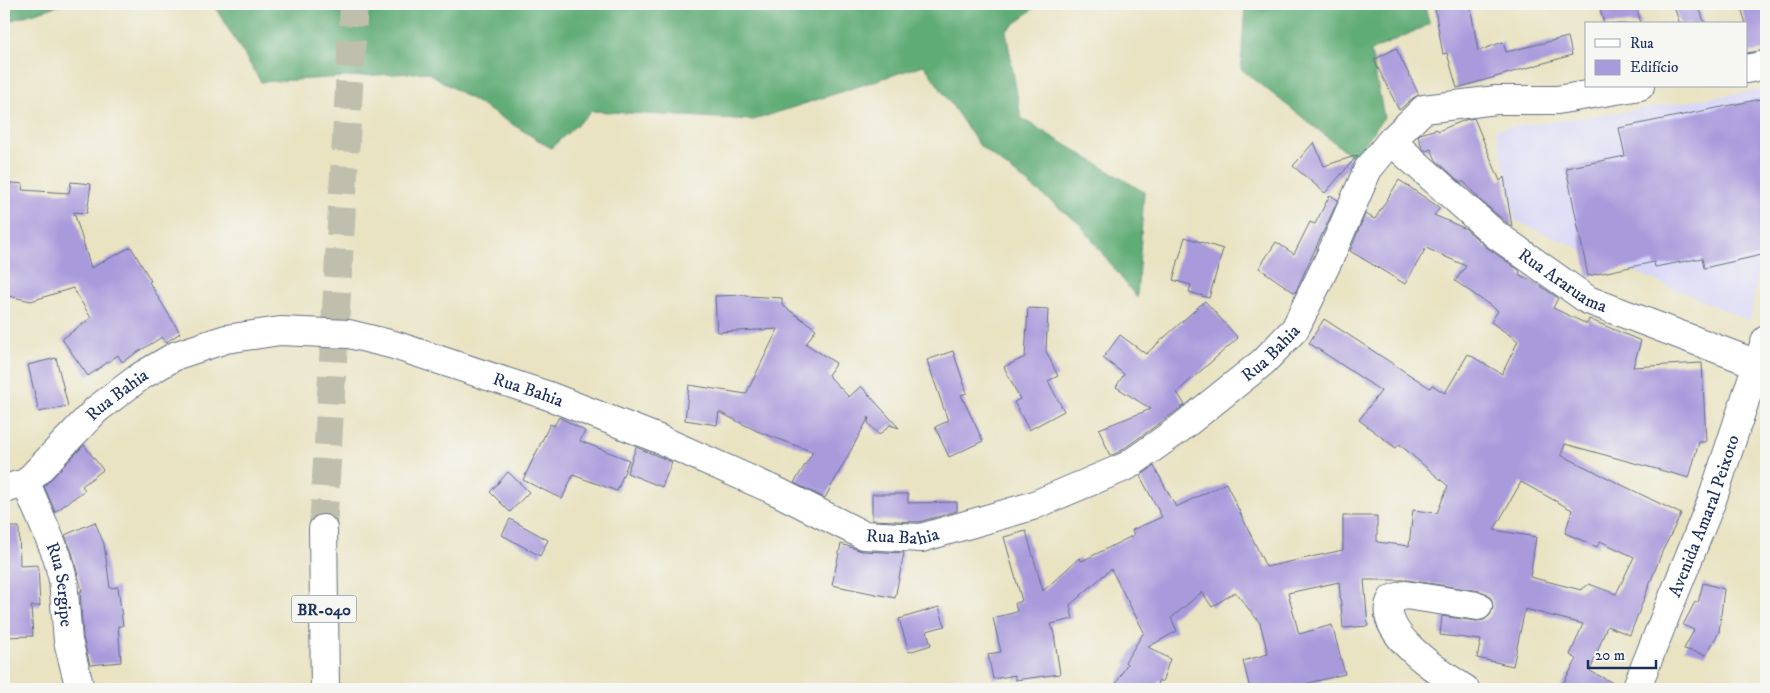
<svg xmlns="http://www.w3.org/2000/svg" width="1770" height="693" font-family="'IM FELL DW Pica',serif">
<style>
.built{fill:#d9d7f7}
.forest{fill:#60ac76;stroke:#3e6e6a}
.building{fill:#a99adc;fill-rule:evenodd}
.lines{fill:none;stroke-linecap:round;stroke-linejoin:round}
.highway-tunnel{stroke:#c0bfae;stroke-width:28;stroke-dasharray:28 14;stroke-linecap:butt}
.minor-casing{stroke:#636e81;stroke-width:30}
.highway-casing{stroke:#636e81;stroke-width:30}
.minor{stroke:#fff;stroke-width:28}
.highway{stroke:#fff;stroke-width:28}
.labels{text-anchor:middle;stroke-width:5;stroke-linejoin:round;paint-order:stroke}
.shield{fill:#f6f6f2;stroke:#5d6b8a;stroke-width:1}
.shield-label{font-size:16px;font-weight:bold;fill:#1b2f5e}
.street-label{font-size:18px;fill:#1b2f5e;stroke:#f6f6f2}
</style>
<rect width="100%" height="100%" fill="#f6f6f2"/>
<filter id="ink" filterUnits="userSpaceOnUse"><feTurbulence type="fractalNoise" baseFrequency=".02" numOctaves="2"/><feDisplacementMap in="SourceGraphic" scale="10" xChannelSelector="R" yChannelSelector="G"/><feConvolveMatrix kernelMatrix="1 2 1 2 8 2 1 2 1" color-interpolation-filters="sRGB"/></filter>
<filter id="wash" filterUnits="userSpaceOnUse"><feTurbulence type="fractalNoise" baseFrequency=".0096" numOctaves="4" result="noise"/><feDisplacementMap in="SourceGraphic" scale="20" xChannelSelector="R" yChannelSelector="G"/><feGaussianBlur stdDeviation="1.12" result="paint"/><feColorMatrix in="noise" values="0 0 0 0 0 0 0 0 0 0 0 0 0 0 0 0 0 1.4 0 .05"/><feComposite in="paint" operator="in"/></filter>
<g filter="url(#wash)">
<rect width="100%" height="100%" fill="#e9e3c2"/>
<path class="built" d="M1766,89v138l-16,94 -234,-100 -20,-92 106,-14z"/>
<path class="forest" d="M4,4h60l-52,16 -8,-5z
M213,4h826l-33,27 15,87 123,74 -7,106 -57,-74 -100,-78 -56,-81 -170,55 -162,-9 -41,37 -124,-76 -166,10z
M1245,4h179l6,20 -59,27 13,66 -30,41 -113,-89z"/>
<g id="blocks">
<path class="building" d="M1434,4h36l8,47 25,-9 3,10 62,-15 4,18 -115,33 -10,-35 -4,1z
M1618,4h18l5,20h-37l-4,-15z
M1673,4h25l7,20h-25z
M1740,4h26v46l-20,3v-29z
M1396,48l23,47 -6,3 -14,12 -25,-50z
M1766,98v156l-62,14 -2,-10 -47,9 -1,-5 -66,14 -22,-108 59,-12 -6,-28z
M1474,118l26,63 4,-4 8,50 -31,-26 -18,-20 -2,2 -25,-23 -5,-11 -5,2 -4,-3 -4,-12 2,-2 17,-5 1,2 27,-11z
M1314,142l10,24 34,-11 -33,38 -32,-27z
M1399,180l41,28 -6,7 32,14 20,18 33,23 1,5 16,8 22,15 -5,10 34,16 2,-5 52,22 -8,26 69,-4 4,79h-7l-10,36 -124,-34 -4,11 120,59 -19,38 -32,83 -23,-9 -17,45 31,16v2h-61l17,-30 -7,-4 13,-31 -58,-15 -12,57 -36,-8 4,-18 -41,-5 2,-19 34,5 8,-1 6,-5 3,-7 -1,-8 -4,-6 -8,-3 -73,-11h-43l4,46 -25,2 -4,-46 -51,11 11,41 33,-9 13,49 -60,15h-35l-7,-28 25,-7 -8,-31 -25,-31 -23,15 -10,-15 -31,26 6,13 -29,16 22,12 -8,23 -3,-2 -4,9h-42l14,-25 -2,-2 19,-30 -33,-63 -41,36 3,14 -22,5 3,10 6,40 -45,6v-5l-22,4 -5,-25 13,-2 -8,-34 24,-6 -2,-9 7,-2 -18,-64 22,-6 17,60 36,-33 3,3 52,-26 -2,-5 30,-13 -22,-41 14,-10 22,41 50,-24 40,84 77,-17v-34h34v26l32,4 4,-36 24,3 11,-27 -49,-42 -3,4 -37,-28 22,-29 -72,-48 15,-24 106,69 2,-3 13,8 23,-39 34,20 16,-33 -27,-19 7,-11 -43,-30 11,-15 -40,-18 -21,36 -55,-33 15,-37 10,5zM1521,482l51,28 -7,23 32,14 3,-6 34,16 -18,37 -27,-10 -8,6 -51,-13 6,-40 -42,-7z
M4,182l19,2 -1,6 47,3 2,-11 20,2 -4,29 -13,-1 17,56 40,-21 20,34 -2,1 31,51 -15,10 -3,-6 -40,25 -4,-7 -30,21 -26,-37 29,-21 -18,-30 -42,13 -27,-6z
M1330,195l8,5 -43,93 -36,-25 17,-26 18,12 16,-32 5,2z
M1185,237l38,12 -14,49 -20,-6 2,-7 -18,-5z
M746,295v1l36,2v7l34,24 -10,15 30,19 -8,12 21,22 12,-11 38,42 -9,-3 -11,10 -11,-12 1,-6 -44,81 -31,-15 19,-31 -56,-21 -38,-19 -2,13 -32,-5 4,-35 57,9 32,-65 -61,3 -2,-36z
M1205,301l33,37 -61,54 8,13 -66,47 -9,4 -11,-27 52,-20 -35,-22 8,-13 -21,-16 17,-23 26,19z
M1028,308l20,1 -2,42 12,25 -10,5 16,30 -35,19 -15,-28 6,-3 -16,-32 21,-10z
M953,351l14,42 -6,2 22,46 -34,16 -14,-30 13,-6 -21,-61z
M56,358l12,48 -29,6 -11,-47z
M559,417l26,14 -5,10 49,19 -12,31 -44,-16 -11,24 -39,-19 27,-56 4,2z
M84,445l19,25 -21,16 3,4 -30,22 -11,-26z
M636,447l36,15 -10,25 -35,-14z
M508,472l21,20 -19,20 -20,-20z
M872,494h36v9l49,-1v9l-38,11 -47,-2z
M510,519l38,21 -8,16 -38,-21z
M95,522l9,22 6,44 8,-1 5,39h-5l3,36 -31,3 -7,-27 -3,-47h2l-10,-39 -7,-17z
M4,527h15l1,39 18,-1 2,41h-9l2,30 -29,1z
M841,544l21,7 42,2 -9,45 -63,-13z
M1703,583l21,6 -5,43 -13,23 -22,-6 10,-19 -11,-5 12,-23 3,1z
M939,607l6,19 -18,5 4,14 -22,7 -10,-33z"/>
</g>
</g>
<g filter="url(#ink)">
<use href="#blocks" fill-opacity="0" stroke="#636e81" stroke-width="1"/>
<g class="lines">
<path class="highway-tunnel" d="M323,529l31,-525"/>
<g class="minor-casing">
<g id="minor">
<path d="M1746,69l20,-4"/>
<path id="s1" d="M1391,141l104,93 93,66 169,64 9,8"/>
<path id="s2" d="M26,483l31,73 6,24 5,61 12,48"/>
<path id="s3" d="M4,489l22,-6 71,-74 44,-33 36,-21 49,-16 54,-8 69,3 45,11 155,51 110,43 119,53 85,43 58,3 111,-32 95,-40 51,-36 85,-68 32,-33 34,-70 39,-90 23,-28 33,-32 72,-9h61l83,-14"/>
<path d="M1465,689c-22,-14 -92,-58 -73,-90l13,-4 73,11"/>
<path id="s4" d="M1636,689l76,-189 45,-136 9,-24"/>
</g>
</g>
<g class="highway-casing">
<path id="highway" d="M323,529l2,160"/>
</g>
<use href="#minor" class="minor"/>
<use href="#highway" class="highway"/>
</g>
</g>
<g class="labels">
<rect class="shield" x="291.5" y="595.5" width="65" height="27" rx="4"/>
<g class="shield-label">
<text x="324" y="615">BR-040</text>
</g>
<g class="street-label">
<text dy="6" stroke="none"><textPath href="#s1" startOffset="222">Rua Araruama</textPath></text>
<text dy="6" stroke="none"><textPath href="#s3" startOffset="1410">Rua Bahia</textPath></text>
<text dy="6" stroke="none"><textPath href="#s3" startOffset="585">Rua Bahia</textPath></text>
<text dy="6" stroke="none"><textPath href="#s3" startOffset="150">Rua Bahia</textPath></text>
<text dy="6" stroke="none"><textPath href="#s4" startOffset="186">Avenida Amaral Peixoto</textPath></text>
<text dy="6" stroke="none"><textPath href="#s3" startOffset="990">Rua Bahia</textPath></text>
<text dy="6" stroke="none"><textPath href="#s2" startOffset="108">Rua Sergipe</textPath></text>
</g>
</g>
<rect width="1770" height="693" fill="none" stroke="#f6f6f2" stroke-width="20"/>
<rect x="1585" y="22" width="162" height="65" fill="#f6f6f2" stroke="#9ea6b7"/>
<rect x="1595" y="39" width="25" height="8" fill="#ffffff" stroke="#9ea6b7"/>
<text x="1630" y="48" font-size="15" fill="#1b2f5e">Rua</text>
<rect x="1595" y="60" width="25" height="15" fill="#a99adc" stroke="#9ea6b7"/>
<text x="1630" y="72" font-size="15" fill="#1b2f5e">Edifício</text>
<path d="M1588 660v8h68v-8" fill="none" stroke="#1b2f5e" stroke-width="2.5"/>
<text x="1595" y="660" font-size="15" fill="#1b2f5e" stroke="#f6f6f2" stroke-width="4" paint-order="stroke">20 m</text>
</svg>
